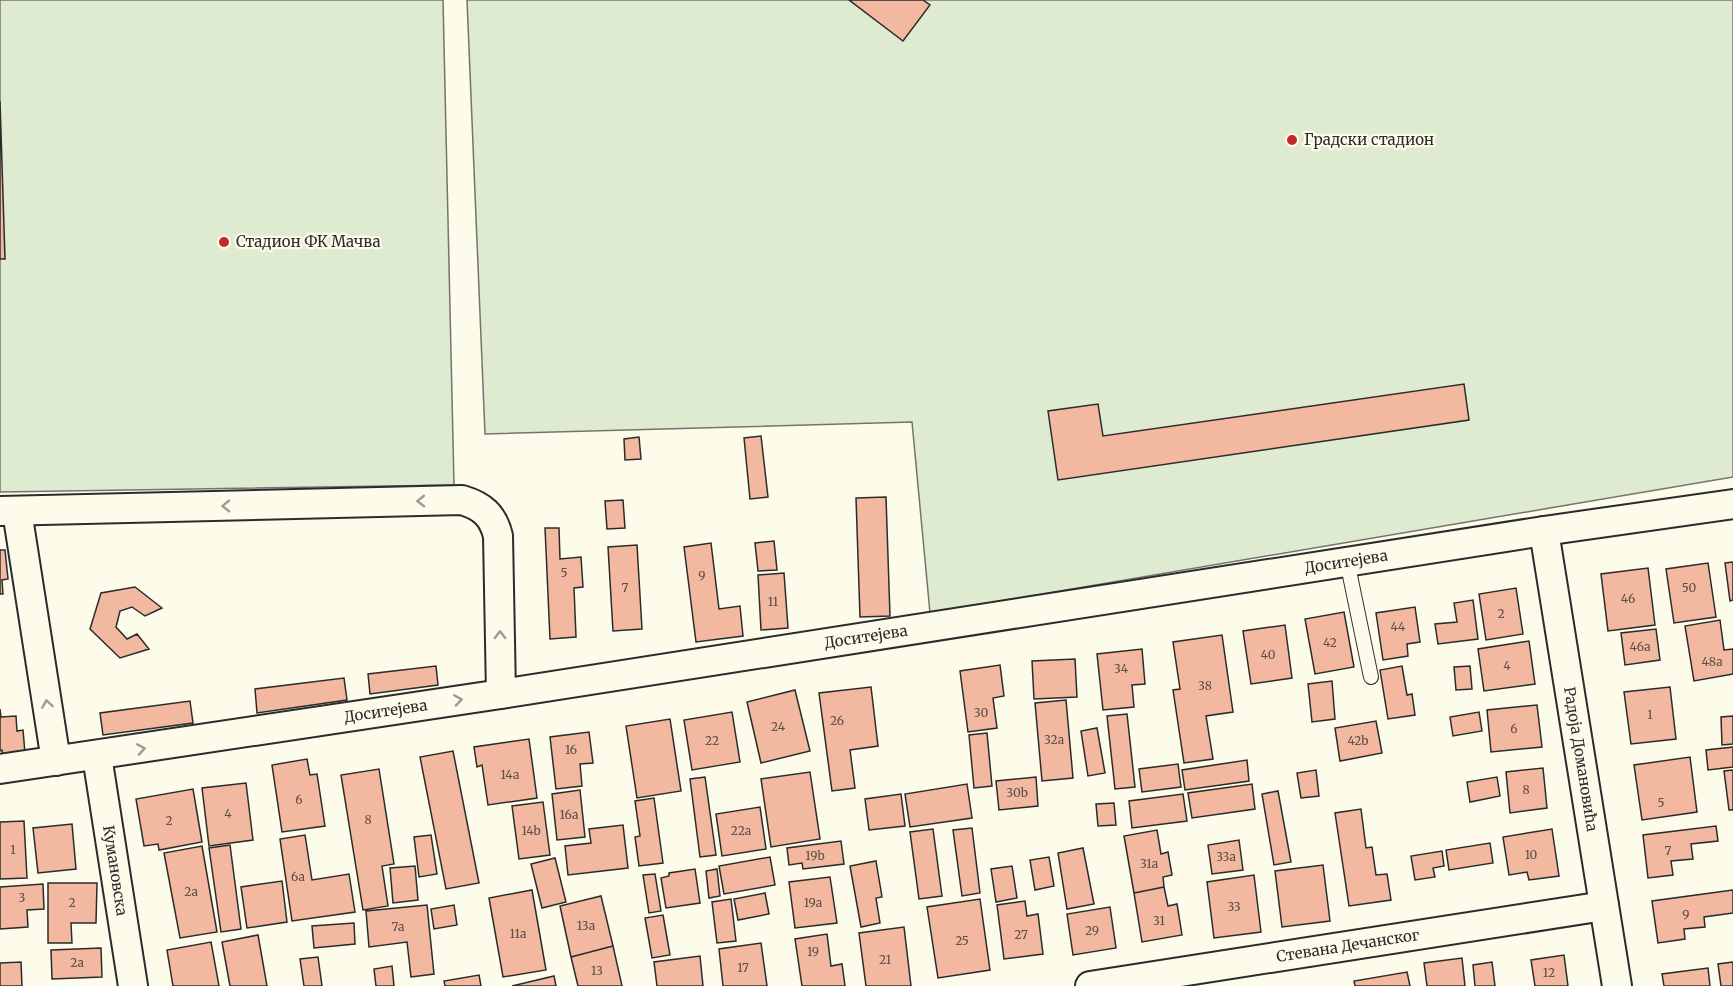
<svg xmlns="http://www.w3.org/2000/svg" width="1733" height="986" font-family="Merriweather,serif">
<style>
.green{fill:#deebd1;stroke:#74746e;stroke-width:1.5}
.building{fill:#f2b8a0;stroke:#2b2b2b;stroke-width:1.5}
.lines{fill:none;stroke-linecap:round;stroke-linejoin:round}
.service-casing{stroke:#2b2b2b;stroke-width:16}
.minor-casing{stroke:#2b2b2b;stroke-width:32}
.service{stroke:#fdfbea;stroke-width:14}
.minor{stroke:#fdfbea;stroke-width:28}
.oneway{stroke:#9e9d94}
.poi-dot{fill:#c62828;stroke:#fdfbea;stroke-width:2}
.labels{text-anchor:middle;stroke-width:4.5;stroke-linejoin:round;paint-order:stroke}
.number-label{font-size:12px;fill:#5d4e48}
.poi-label{font-size:15px;fill:#2b2b2b;stroke:#fdfbea;text-anchor:start}
.street-label{font-size:15px;fill:#2b2b2b;stroke:#fdfbea}
</style>
<rect width="100%" height="100%" fill="#fdfbea"/>
<path class="green" d="M0,0h443l11,485 -454,7z
M467,0h1266v477l-803,136 -18,-191 -427,12z"/>
<path class="building" d="M849,0h74l7,5 -27,36z
M0,101l5,158h-5z
M1464,384l5,36 -411,60 -10,-69 50,-7 5,32z
M761,436l7,61 -18,2 -6,-61z
M639,437l2,22 -16,1 -1,-21z
M886,497l4,119 -30,1 -4,-119z
M623,500l2,28 -18,1 -2,-28z
M545,528h14l1,31 21,-2 2,30 -9,1 2,49 -26,2z
M774,541l3,29 -19,1 -3,-28z
M711,543l8,66 21,-3 3,30 -47,6 -12,-95z
M637,545l5,84 -29,2 -5,-84z
M0,550h5l3,29 -6,1 1,14h-3z
M1733,562v38l-3,1 -5,-38z
M1708,563l8,54 -42,6 -8,-54z
M1648,568l7,57 -47,6 -7,-57z
M784,573l4,55 -27,2 -3,-55z
M135,587l27,21 -17,8 -13,-9 -12,4 -4,16 11,12 10,-5 12,15 -29,9 -30,-29 11,-36z
M1516,588l7,46 -37,6 -7,-46z
M1473,600l5,39 -40,5 -3,-20 22,-2 -3,-19z
M1415,607l5,35 -13,2 1,12 -25,4 -7,-47z
M1344,612l10,55 -39,7 -10,-55z
M1720,620l4,30 9,-1v25l-39,7 -9,-55z
M1285,625l7,53 -41,6 -8,-53z
M1656,629l4,31 -35,5 -4,-32z
M1222,635l11,77 -27,4 7,43 -29,4 -11,-73 7,-1 -7,-47z
M1529,641l6,43 -51,7 -6,-42z
M1142,649l3,35 -13,1 2,22 -31,3 -6,-56z
M1075,659l2,38 -43,2 -2,-38z
M1000,665l4,31 -11,2 4,30 -29,4 -8,-61z
M436,666l2,19 -68,9 -2,-20z
M1402,666l5,29 5,-1 3,21 -27,4 -8,-49z
M1470,666l2,23 -16,1 -2,-23z
M344,678l3,22 -90,13 -2,-24z
M1332,681l3,38 -23,3 -4,-38z
M871,687l7,59 -28,4 5,38 -23,3 -13,-98z
M1670,687l6,52 -45,5 -7,-52z
M795,690l15,61 -49,12 -14,-61z
M1066,700l7,78 -31,3 -7,-78z
M190,701l3,22 -90,12 -3,-22z
M1537,705l5,42 -51,5 -4,-42z
M0,709l1,8 15,-1 1,15 6,-1 2,23 -22,3 -1,-6 -2,1z
M732,712l8,50 -48,8 -8,-50z
M1479,712l3,19 -29,5 -3,-19z
M1127,714l8,73 -20,2 -8,-73z
M1733,716v28l-11,1 -1,-28z
M670,719l11,72 -44,7 -11,-72z
M1376,721l6,32 -42,8 -5,-33z
M1097,728l8,45 -17,3 -7,-45z
M589,732l4,31 -13,1 2,22 -26,3 -6,-52z
M987,733l5,53 -18,2 -5,-53z
M529,739l8,59 -49,7 -6,-40 -5,2 -3,-20z
M1733,747v20l-25,3 -2,-20z
M453,751l26,132 -33,6 -26,-132z
M1690,757l7,55 -55,8 -8,-55z
M307,759l3,16 7,-1 8,52 -43,6 -10,-67z
M1247,760l2,21 -64,9 -3,-20z
M1178,764l3,23 -39,5 -3,-23z
M1543,768l4,40 -37,5 -4,-41z
M379,769l15,95 -12,2 6,40 -25,4 -22,-135z
M1316,770l3,26 -18,2 -4,-25z
M1733,770v40h-4l-5,-39z
M810,772l10,67 -49,8 -10,-68z
M705,777l11,78 -16,2 -10,-78z
M1036,777l2,29 -39,4 -3,-29z
M1497,777l3,19 -30,6 -3,-20z
M246,783l7,57 -44,6 -7,-58z
M967,784l5,34 -62,9 -5,-33z
M1252,784l3,25 -63,9 -4,-25z
M193,789l9,53 -43,8 -1,-6 -14,2 -8,-47z
M580,790l5,47 -28,3 -5,-46z
M1278,791l13,71 -17,3 -12,-71z
M901,794l4,32 -36,4 -4,-31z
M1183,794l4,27 -55,7 -3,-27z
M654,798l9,65 -24,3 -4,-29 5,-1 -5,-35z
M543,802l7,53 -31,4 -7,-53z
M1114,803l2,22 -18,1 -2,-22z
M760,807l6,42 -44,7 -6,-42z
M1361,809l5,39 6,-1 4,28 11,-1 4,26 -42,6 -14,-93z
M24,821l3,57 -27,1v-57z
M72,824l4,45 -38,4 -5,-45z
M623,825l5,43 -60,7 -3,-29 26,-3 -2,-14z
M1716,826l2,15 -27,3 2,15 -22,2 2,14 -25,3 -5,-43z
M972,828l8,65 -18,3 -9,-66z
M933,829l9,67 -23,3 -9,-67z
M1552,829l7,47 -30,4 -2,-8 -18,3 -6,-38z
M1157,830l4,24 7,-2 4,23 -9,2 1,10 -30,6 -10,-57z
M305,835l7,45 37,-6 6,38 -63,9 -12,-82z
M431,835l6,39 -18,3 -5,-40z
M1239,840l4,30 -31,4 -4,-29z
M841,841l3,23 -41,5 -1,-6 -13,2 -2,-17z
M1490,843l3,20 -44,7 -3,-20z
M230,845l11,84 -20,3 -12,-84z
M202,846l15,86 -37,6 -16,-85z
M1083,848l11,56 -27,5 -9,-56z
M1442,851l2,15 -11,2 2,9 -20,3 -4,-24z
M770,857l5,28 -51,9 -5,-28z
M1049,857l5,29 -19,4 -5,-30z
M555,858l11,44 -24,6 -11,-44z
M876,861l6,36 -6,1 4,25 -19,4 -11,-61z
M1323,865l7,56 -48,6 -7,-56z
M415,866l3,34 -25,3 -3,-35z
M1012,866l5,32 -21,4 -5,-33z
M695,869l5,34 -34,5 -5,-30 8,-2v-3z
M717,869l3,27 -11,2 -3,-27z
M655,874l6,37 -12,2 -6,-38z
M1254,875l7,57 -47,6 -7,-56z
M830,877l7,46 -42,5 -6,-46z
M282,881l5,41 -40,6 -6,-41z
M48,883h49l-1,40h-25l1,20h-24z
M43,884l1,25 -17,1 1,17 -28,2v-42z
M1164,887l4,19 9,-2 5,31 -40,7 -8,-49z
M532,890l14,80 -43,7 -14,-79z
M1733,890v23l-29,4 1,10 -21,2 1,10 -27,4 -6,-42z
M765,893l4,21 -31,6 -4,-21z
M601,896l12,50 -42,11 -11,-51z
M731,899l5,42 -19,2 -5,-41z
M980,899l10,71 -52,8 -11,-71z
M1025,901l2,15 11,-2 5,40 -39,5 -7,-54z
M427,905l7,69 -23,3 -4,-35 -38,5 -3,-36z
M454,905l3,20 -23,4 -3,-20z
M1110,907l6,41 -43,7 -6,-41z
M663,915l7,40 -18,3 -7,-40z
M354,923l1,21 -41,4 -2,-22z
M904,927l7,59h-45l-7,-53z
M827,934l4,32 11,-2 3,22h-43l-7,-47z
M258,935l9,51h-37l-8,-44z
M211,942l8,44h-46l-6,-36z
M761,943l6,43h-44l-4,-37z
M613,946l9,40h-44l-7,-29z
M101,948l1,29 -50,2 -1,-29z
M1564,955l4,31h-33l-4,-26z
M700,956l3,30h-46l-3,-24z
M318,957l4,29h-18l-4,-27z
M1462,958l3,28h-38l-3,-23z
M21,962l1,24h-22v-23z
M1492,962l3,24h-20l-2,-21z
M1733,962v24h-12l-3,-22z
M392,966l2,20h-18l-2,-17z
M1708,968l2,18h-46l-2,-12z
M1407,972l3,14h-55l-1,-5z
M479,975l2,11h-36l-1,-5z
M554,976l2,10h-44z"/>
<g class="lines">
<g class="service-casing">
<path id="service" d="M1347,561l24,116"/>
</g>
<g class="minor-casing">
<g id="minor">
<path d="M0,511l462,-11c20,6 31,15 36,36l3,158"/>
<path d="M17,511l39,250"/>
<path id="s1" d="M1544,531l73,455"/>
<path id="s2" d="M97,756l36,230"/>
<path id="s3" d="M0,769l501,-75 1043,-163 189,-27"/>
<path id="s4" d="M1090,986l514,-80"/>
</g>
</g>
<use href="#service" class="service"/>
<use href="#minor" class="minor"/>
</g>
<defs><path id="oneway-chevron" d="M-2-3.5L2.5 0L-2 3.5" fill="none" stroke-width="1.6" stroke-linecap="round" stroke-linejoin="round" transform="scale(1.5)"/></defs>
<g class="oneway">
<use href="#oneway-chevron" transform="translate(421 501) rotate(179)"/>
<use href="#oneway-chevron" transform="translate(226 506) rotate(179)"/>
<use href="#oneway-chevron" transform="translate(500 635) rotate(-91)"/>
<use href="#oneway-chevron" transform="translate(458 700) rotate(-9)"/>
<use href="#oneway-chevron" transform="translate(47 704) rotate(-99)"/>
<use href="#oneway-chevron" transform="translate(141 749) rotate(-9)"/>
</g>
<g class="poi-dot">
<circle cx="1292" cy="140" r="6"/>
<circle cx="224" cy="242" r="6"/>
</g>
<g class="labels">
<g class="number-label">
<text x="564" y="577">5</text>
<text x="702" y="580">9</text>
<text x="625" y="592">7</text>
<text x="1689" y="592">50</text>
<text x="1628" y="603">46</text>
<text x="773" y="606">11</text>
<text x="1501" y="618">2</text>
<text x="1398" y="631">44</text>
<text x="1330" y="647">42</text>
<text x="1640" y="651">46a</text>
<text x="1268" y="659">40</text>
<text x="1712" y="666">48a</text>
<text x="1507" y="670">4</text>
<text x="1121" y="673">34</text>
<text x="1205" y="690">38</text>
<text x="981" y="717">30</text>
<text x="1650" y="719">1</text>
<text x="837" y="725">26</text>
<text x="778" y="731">24</text>
<text x="1514" y="733">6</text>
<text x="1054" y="744">32a</text>
<text x="712" y="745">22</text>
<text x="1358" y="745">42b</text>
<text x="571" y="754">16</text>
<text x="510" y="779">14a</text>
<text x="1526" y="794">8</text>
<text x="1017" y="797">30b</text>
<text x="299" y="804">6</text>
<text x="1661" y="807">5</text>
<text x="228" y="818">4</text>
<text x="569" y="819">16a</text>
<text x="368" y="824">8</text>
<text x="169" y="825">2</text>
<text x="531" y="835">14b</text>
<text x="741" y="835">22a</text>
<text x="13" y="854">1</text>
<text x="1668" y="855">7</text>
<text x="1531" y="859">10</text>
<text x="815" y="860">19b</text>
<text x="1226" y="861">33a</text>
<text x="1149" y="868">31a</text>
<text x="298" y="881">6a</text>
<text x="191" y="896">2a</text>
<text x="22" y="902">3</text>
<text x="72" y="907">2</text>
<text x="813" y="907">19a</text>
<text x="1234" y="911">33</text>
<text x="1686" y="919">9</text>
<text x="1159" y="925">31</text>
<text x="586" y="930">13a</text>
<text x="398" y="931">7a</text>
<text x="1092" y="935">29</text>
<text x="518" y="938">11a</text>
<text x="1021" y="939">27</text>
<text x="962" y="945">25</text>
<text x="813" y="956">19</text>
<text x="885" y="964">21</text>
<text x="77" y="967">2a</text>
<text x="743" y="972">17</text>
<text x="597" y="975">13</text>
<text x="1549" y="977">12</text>
</g>
<g class="poi-label">
<text x="1304" y="145">Градски стадион</text>
<text x="236" y="247">Стадион ФК Мачва</text>
</g>
<g class="street-label">
<text dy="5" stroke="none"><textPath href="#s3" startOffset="1362">Доситејева</textPath></text>
<text dy="5" stroke="none"><textPath href="#s3" startOffset="876">Доситејева</textPath></text>
<text dy="5" stroke="none"><textPath href="#s3" startOffset="390">Доситејева</textPath></text>
<text dy="5" stroke="none"><textPath href="#s1" startOffset="231">Радоја Домановића</textPath></text>
<text dy="5" stroke="none"><textPath href="#s2" startOffset="116">Кумановска</textPath></text>
<text dy="5" stroke="none"><textPath href="#s4" startOffset="261">Стевана Дечанског</textPath></text>
</g>
</g>
</svg>
